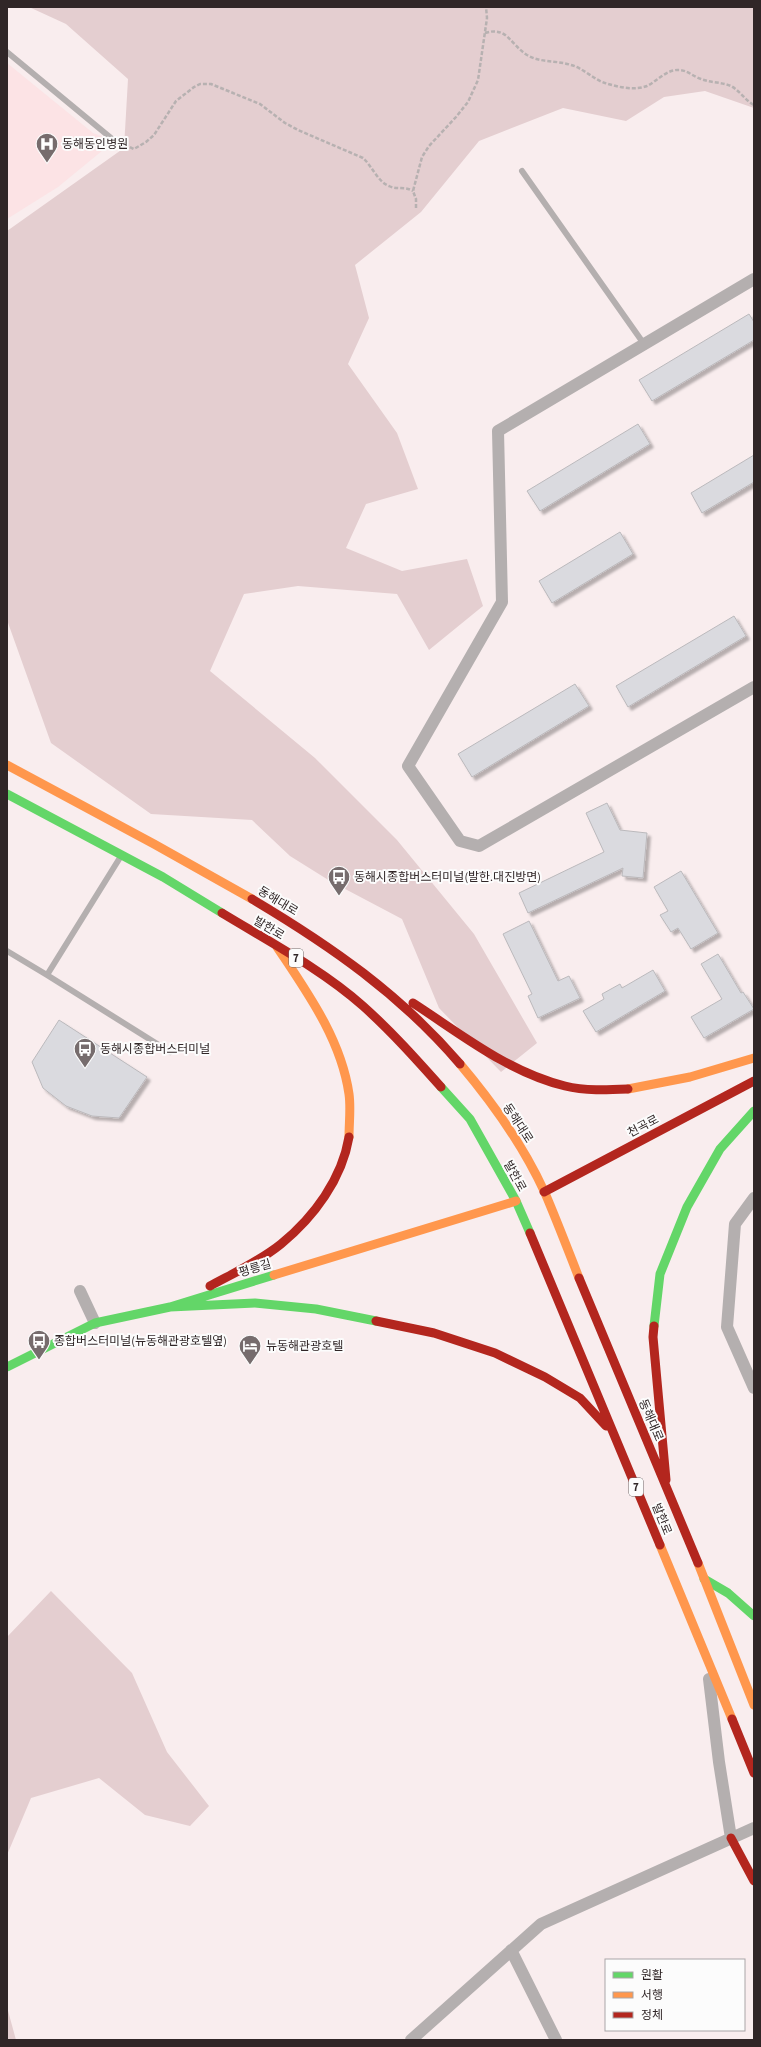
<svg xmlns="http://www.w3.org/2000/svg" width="761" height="2047" font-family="'Source Sans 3','Noto Sans KR',sans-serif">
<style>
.built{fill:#fce3e5}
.green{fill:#e4ced0}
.building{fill:#dadadf;stroke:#bbb9bc;filter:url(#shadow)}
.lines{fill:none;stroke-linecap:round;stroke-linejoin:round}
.path{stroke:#b7b1b1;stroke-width:2.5;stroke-dasharray:4 2;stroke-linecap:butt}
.lane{stroke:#b4afaf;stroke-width:6}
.street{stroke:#b4afaf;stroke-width:12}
.fast{stroke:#63d668;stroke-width:9}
.slow{stroke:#ff974d;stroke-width:9}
.jam{stroke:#b3261e;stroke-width:9}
.labels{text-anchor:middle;stroke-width:4;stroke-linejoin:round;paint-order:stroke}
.shield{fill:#fcfcfc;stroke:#6d6667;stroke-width:1}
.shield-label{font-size:11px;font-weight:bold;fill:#302627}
.poi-label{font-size:12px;fill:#302627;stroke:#fcfcfc;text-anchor:start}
.street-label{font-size:12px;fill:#302627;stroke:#fcfcfc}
</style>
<defs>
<filter id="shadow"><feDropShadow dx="3.5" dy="3.5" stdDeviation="1" flood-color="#0004"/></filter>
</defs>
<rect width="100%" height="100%" fill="#f9edee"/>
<path class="built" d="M7,63l86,70 21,8 -56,46 -51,32z"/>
<path class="green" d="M29,7h725v101l-49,-17 -41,6 -38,24 -63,-13 -84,33 -58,71 -66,53 14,53 -21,46 49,69 21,56 -52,15 -20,44 56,23 65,-12 16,47 -54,44 -32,-56 -99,-8 -54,8 -34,77 105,87 82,82 77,94 63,109 -36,29 -62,-64 -37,-89 -72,-38 -40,-25 -38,-36 -101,-6 -100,-71 -44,-123v-389l117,-83 4,-69 -62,-55z
M51,1591l81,82 35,79 42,54 -19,20 -45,-11 -46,-37 -68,20 -24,57v-218z
M7,2007l9,33h-9z"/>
<path class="building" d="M749,314l5,8v18l-102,61 -13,-21z
M638,424l12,20 -110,67 -13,-20z
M754,455v27l-52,31 -11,-20z
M620,532l13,22 -81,49 -13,-22z
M734,616l12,20 -118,71 -12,-21z
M575,684l14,22 -117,71 -14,-23z
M607,803l13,27 27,3 -4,45 -21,-2 1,-8 -95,45 -9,-20 85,-41 -18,-39z
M681,871l37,62 -27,16 -13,-21 -7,4 -11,-17 8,-4 -14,-24z
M529,921l29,60 11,-5 11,22 -42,20 -10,-22 4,-2 -29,-60z
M718,954l23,39 2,-1 11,17 -50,29 -13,-21 31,-18 -21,-35z
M653,970l12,21 -69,41 -13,-21 21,-12 -2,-5 18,-10 2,4z
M59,1020l88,57 -28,41 -27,-2 -26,-10 -23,-18 -11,-26z"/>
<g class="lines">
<path class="path" d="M485,33c22,-7 25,11 42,22 13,8 29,5 44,10 12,3 22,14 34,18 13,4 29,8 42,3 10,-5 20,-17 32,-16 8,0 15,7 22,9 10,4 21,3 30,7 9,5 14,14 23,19
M119,142l15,7 12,-7 8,-7 22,-34 18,-14 6,-3h11l49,20 25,19 13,7 65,28c9,8 15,24 26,28 8,4 16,0 24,5
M416,208v-9l-3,-8 9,-34 7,-11 27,-29 12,-15 10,-22 9,-62 -1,-11"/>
<path class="lane" d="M7,52l104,86
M522,171l122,173
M121,856l-74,119 123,77
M7,951l40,24"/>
<path class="street" d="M754,279l-256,152 4,171 -94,164 52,75 19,5 275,-159
M754,1198l-19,26 -8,103 27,61
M80,1291l15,32
M709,1679l10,83 12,76
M511,1950l45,90
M411,2040l130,-116 213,-96"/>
<path class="fast" d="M7,794l156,83 59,36
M441,1087l29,32 46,82 14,32
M170,1307l85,-4 61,6 60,12
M654,1326l6,-52 27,-67 33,-58 34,-38
M7,1367l88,-44 75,-16 104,-32
M704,1579l24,14 26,23"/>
<path class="slow" d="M7,765l147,79 98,55
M277,947c30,45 64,92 72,147 2,14 0,29 0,43
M460,1064c33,39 64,83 85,129 12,28 23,57 34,85
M628,1089l62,-12 64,-19
M274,1275l242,-74
M660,1545l72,174
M698,1563l56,142"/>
<path class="jam" d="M252,899c79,47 148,95 208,165
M222,913c46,28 101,57 141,93 28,25 53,53 78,81
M413,1003c48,31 95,69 152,83 20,5 42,4 63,3
M544,1192l210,-111
M530,1233l130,312
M579,1278l119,285
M210,1286c24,-13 50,-25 71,-42 33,-27 61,-65 68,-107
M376,1321l58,12 61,20 50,24 35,21 26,28
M654,1326l-1,11 13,143
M732,1719l22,54
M731,1838l23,43"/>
</g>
<defs>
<g id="hospital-pin" transform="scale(1.15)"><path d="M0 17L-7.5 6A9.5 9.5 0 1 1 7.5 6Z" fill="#766c6d" stroke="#fcfcfc"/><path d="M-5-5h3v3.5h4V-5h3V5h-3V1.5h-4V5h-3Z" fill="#fff"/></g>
<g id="bus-pin" transform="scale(1.15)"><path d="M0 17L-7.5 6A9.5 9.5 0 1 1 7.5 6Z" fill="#766c6d" stroke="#fcfcfc"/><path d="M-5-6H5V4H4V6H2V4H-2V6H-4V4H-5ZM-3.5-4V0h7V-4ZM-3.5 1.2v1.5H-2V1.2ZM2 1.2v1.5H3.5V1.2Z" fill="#fff"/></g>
<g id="hotel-pin" transform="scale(1.15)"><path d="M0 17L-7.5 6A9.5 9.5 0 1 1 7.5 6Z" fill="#766c6d" stroke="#fcfcfc"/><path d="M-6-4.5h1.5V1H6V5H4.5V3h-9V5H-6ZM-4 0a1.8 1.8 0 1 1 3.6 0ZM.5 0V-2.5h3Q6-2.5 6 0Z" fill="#fff"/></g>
</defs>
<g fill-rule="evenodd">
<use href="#hospital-pin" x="47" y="144"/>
<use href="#bus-pin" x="339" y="877"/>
<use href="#bus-pin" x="85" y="1049"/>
<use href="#bus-pin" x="39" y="1341"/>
<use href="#hotel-pin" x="250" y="1346"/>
</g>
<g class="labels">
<g class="shield">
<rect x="289" y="949" width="14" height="18" rx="3"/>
<rect x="629" y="1478" width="14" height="18" rx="3"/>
</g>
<g class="shield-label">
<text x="296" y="962">7</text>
<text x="636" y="1491">7</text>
</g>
<g class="poi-label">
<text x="62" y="148">동해동인병원</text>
<text x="354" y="881">동해시종합버스터미널(발한.대진방면)</text>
<text x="100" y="1053">동해시종합버스터미널</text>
<text x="54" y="1345">종합버스터미널(뉴동해관광호텔옆)</text>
<text x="266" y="1350">뉴동해관광호텔</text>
</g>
<g class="street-label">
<text transform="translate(278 901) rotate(31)" y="4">동해대로</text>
<text transform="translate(269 928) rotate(31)" y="4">발한로</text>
<text transform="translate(518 1123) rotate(57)" y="4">동해대로</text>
<text transform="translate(643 1126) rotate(-28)" y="4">천곡로</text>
<text transform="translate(515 1176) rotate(61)" y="4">발한로</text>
<text transform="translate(255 1268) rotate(-17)" y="4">평릉길</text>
<text transform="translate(651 1420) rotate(67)" y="4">동해대로</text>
<text transform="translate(662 1519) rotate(68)" y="4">발한로</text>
</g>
</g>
<rect width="761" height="2047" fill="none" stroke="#302627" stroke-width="16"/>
<rect x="605" y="1959" width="140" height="72" fill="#fcfcfc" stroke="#aaa6a7"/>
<rect x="613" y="1972" width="20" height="6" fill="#63d668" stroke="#aaa6a7"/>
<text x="641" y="1979" font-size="12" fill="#302627">원활</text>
<rect x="613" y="1992" width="20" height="6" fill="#ff974d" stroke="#aaa6a7"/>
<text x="641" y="1999" font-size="12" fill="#302627">서행</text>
<rect x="613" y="2012" width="20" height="6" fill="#b3261e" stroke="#aaa6a7"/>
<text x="641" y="2019" font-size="12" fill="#302627">정체</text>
</svg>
